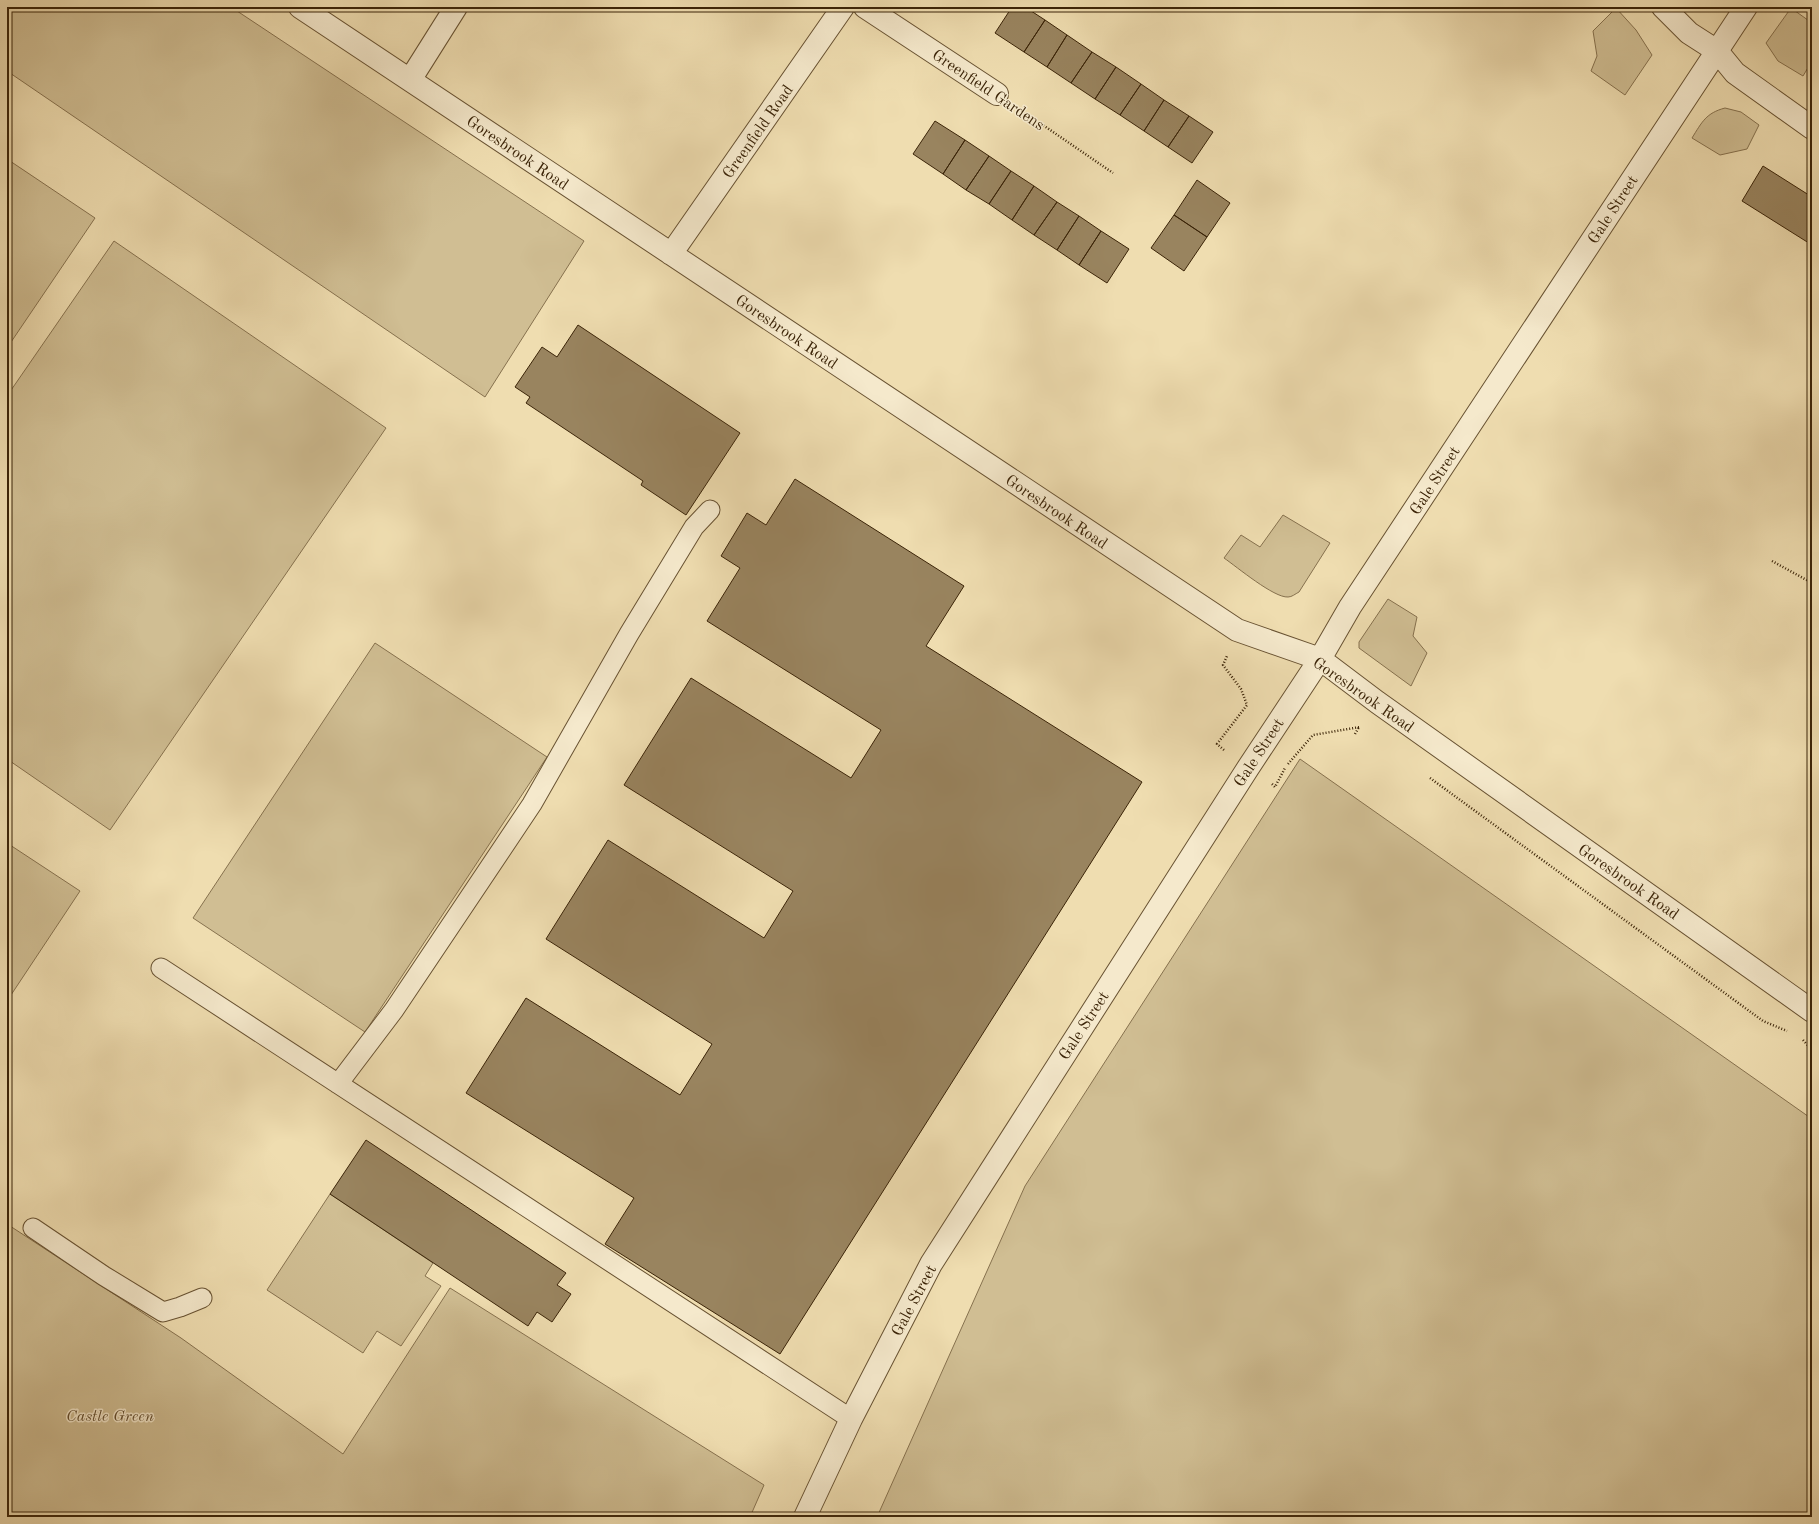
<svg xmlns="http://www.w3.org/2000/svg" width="1819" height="1524" font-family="'Old Standard TT',serif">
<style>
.green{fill:#d0be93;stroke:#86714e}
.building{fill:#99845f;stroke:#3b2408}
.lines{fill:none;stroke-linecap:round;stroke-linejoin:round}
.service-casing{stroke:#685232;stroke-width:21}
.minor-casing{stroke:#685232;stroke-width:24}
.path{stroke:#3b2408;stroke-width:2.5;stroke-dasharray:1 2;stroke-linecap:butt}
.service{stroke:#f5e9cc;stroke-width:19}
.minor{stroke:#f5e9cc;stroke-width:22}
.labels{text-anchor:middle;stroke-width:3;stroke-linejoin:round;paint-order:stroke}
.street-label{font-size:16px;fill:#3b2408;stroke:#f5e9cc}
.park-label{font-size:16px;font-style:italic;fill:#604a2b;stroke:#f5e9cc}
</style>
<rect width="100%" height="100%" fill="#efddb0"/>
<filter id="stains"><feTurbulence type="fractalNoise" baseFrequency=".005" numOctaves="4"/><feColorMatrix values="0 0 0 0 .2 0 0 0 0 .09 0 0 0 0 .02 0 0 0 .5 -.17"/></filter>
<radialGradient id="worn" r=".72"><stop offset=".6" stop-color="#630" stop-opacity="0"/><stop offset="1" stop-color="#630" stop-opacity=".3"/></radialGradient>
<path class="green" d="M7,7h224l353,234 -99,156 -478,-326z
M1616,8l20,22 16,25 -27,40 -34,-24 6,-15 -4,-25z
M1791,8l21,15v38l-9,15 -25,-15 -12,-18z
M1725,108l16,4 18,13 -12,24 -27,6 -28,-17c10,-16 14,-25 33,-30z
M7,159l88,59 -88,130z
M114,241l272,187 -276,402 -103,-71v-363z
M1283,515l47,28 -31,49c-4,2 -7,5 -11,5 -14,1 -51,-30 -64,-39l17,-23 19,12z
M1388,599l29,18 -4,19 14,17 -16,33 -52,-38v-6z
M375,643l172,114 -182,275 -172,-114z
M1300,759l512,360v398h-935l148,-331z
M7,843l73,48 -73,110z
M330,1194l103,69 -8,13 16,10 -40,60 -24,-15 -14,22 -96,-63z
M7,1224l174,114 162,116 107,-166 314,197 -14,32h-743z"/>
<path class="building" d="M1012,7h13l20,13 -21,32 -29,-19z
M1045,20l22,15 -20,32 -23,-15z
M1067,35l25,17 -21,31 -24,-16z
M1092,52l24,15 -21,32 -24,-16z
M1116,67l25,17 -21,31 -25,-16z
M1141,84l23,16 -20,31 -24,-16z
M1164,100l25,16 -21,31 -24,-16z
M1189,116l24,16 -21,31 -24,-16z
M935,121l30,19 -22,34 -30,-20z
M965,140l24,16 -23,34 -23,-16z
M989,156l22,15 -22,33 -23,-14z
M1763,166l49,31v48l-70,-44z
M1011,171l23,15 -22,34 -23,-16z
M1197,180l33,23 -23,34 -33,-22z
M1034,186l23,16 -23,33 -22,-15z
M1057,202l22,14 -22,34 -23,-15z
M1174,215l33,22 -23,34 -33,-23z
M1079,216l22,15 -22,34 -22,-15z
M1101,231l28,18 -22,34 -28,-18z
M578,325l162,108 -54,82 -45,-30 2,-4 -117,-78 4,-6 -15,-10 27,-40 15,10z
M795,479l169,107 -38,60 216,136 -362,572 -175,-110 29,-46 -168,-105 60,-95 154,97 32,-51 -166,-105 62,-99 156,98 29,-47 -169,-106 67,-107 160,100 30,-48 -174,-109 33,-53 -19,-12 26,-43 19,12z
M366,1140l200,133 -9,12 14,9 -19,28 -15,-10 -9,14 -198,-132z"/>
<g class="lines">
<g class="service-casing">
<path id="service" d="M161,968l690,451
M338,1084l56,-74 138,-206 97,-170 65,-107 16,-17
M33,1228l71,48 59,36 17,-5 22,-9"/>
</g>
<g class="minor-casing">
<path id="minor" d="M300,7l937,623 83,29 57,43 435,309
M865,7l132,87
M1663,7l26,26 28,18 18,22 77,55
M410,80l46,-73
M671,254l172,-247
M805,1517l46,-98 80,-155 317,-496 72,-109 30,-52 396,-600"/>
</g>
<path class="path" d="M1021,110l92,63
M1772,561l40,22
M1355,734l4,-7
M1224,750l-7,-6 30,-39 -6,-16 -18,-24 4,-9
M1288,764l25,-29 47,-8
M1430,778l333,243 24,10
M1272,784l3,3 10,-19
M1803,1040l9,10"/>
<use href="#service" class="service"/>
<use href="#minor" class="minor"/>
</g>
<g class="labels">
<g class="street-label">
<text transform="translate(989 89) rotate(34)" y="6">Greenfield Gardens</text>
<text transform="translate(757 131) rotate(-55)" y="6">Greenfield Road</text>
<text transform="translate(518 152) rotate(34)" y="6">Goresbrook Road</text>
<text transform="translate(1612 209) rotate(-57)" y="6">Gale Street</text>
<text transform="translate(787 331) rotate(34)" y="6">Goresbrook Road</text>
<text transform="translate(1434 480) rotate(-57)" y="6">Gale Street</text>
<text transform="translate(1057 511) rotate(34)" y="6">Goresbrook Road</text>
<text transform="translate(1364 694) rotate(35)" y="6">Goresbrook Road</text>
<text transform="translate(1258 752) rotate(-57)" y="6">Gale Street</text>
<text transform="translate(1629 881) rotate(35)" y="6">Goresbrook Road</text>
<text transform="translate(1083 1025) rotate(-57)" y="6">Gale Street</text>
<text transform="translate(913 1300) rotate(-62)" y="6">Gale Street</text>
</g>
<g class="park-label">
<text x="110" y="1421">Castle Green</text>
</g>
</g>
<rect width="1819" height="1524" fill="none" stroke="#efddb0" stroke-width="24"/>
<rect x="8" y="8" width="1803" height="1508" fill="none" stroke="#3b2408" stroke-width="2"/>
<rect x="12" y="12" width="1795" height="1500" fill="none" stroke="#3b2408"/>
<rect width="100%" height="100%" filter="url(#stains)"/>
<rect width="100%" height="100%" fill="url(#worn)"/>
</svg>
